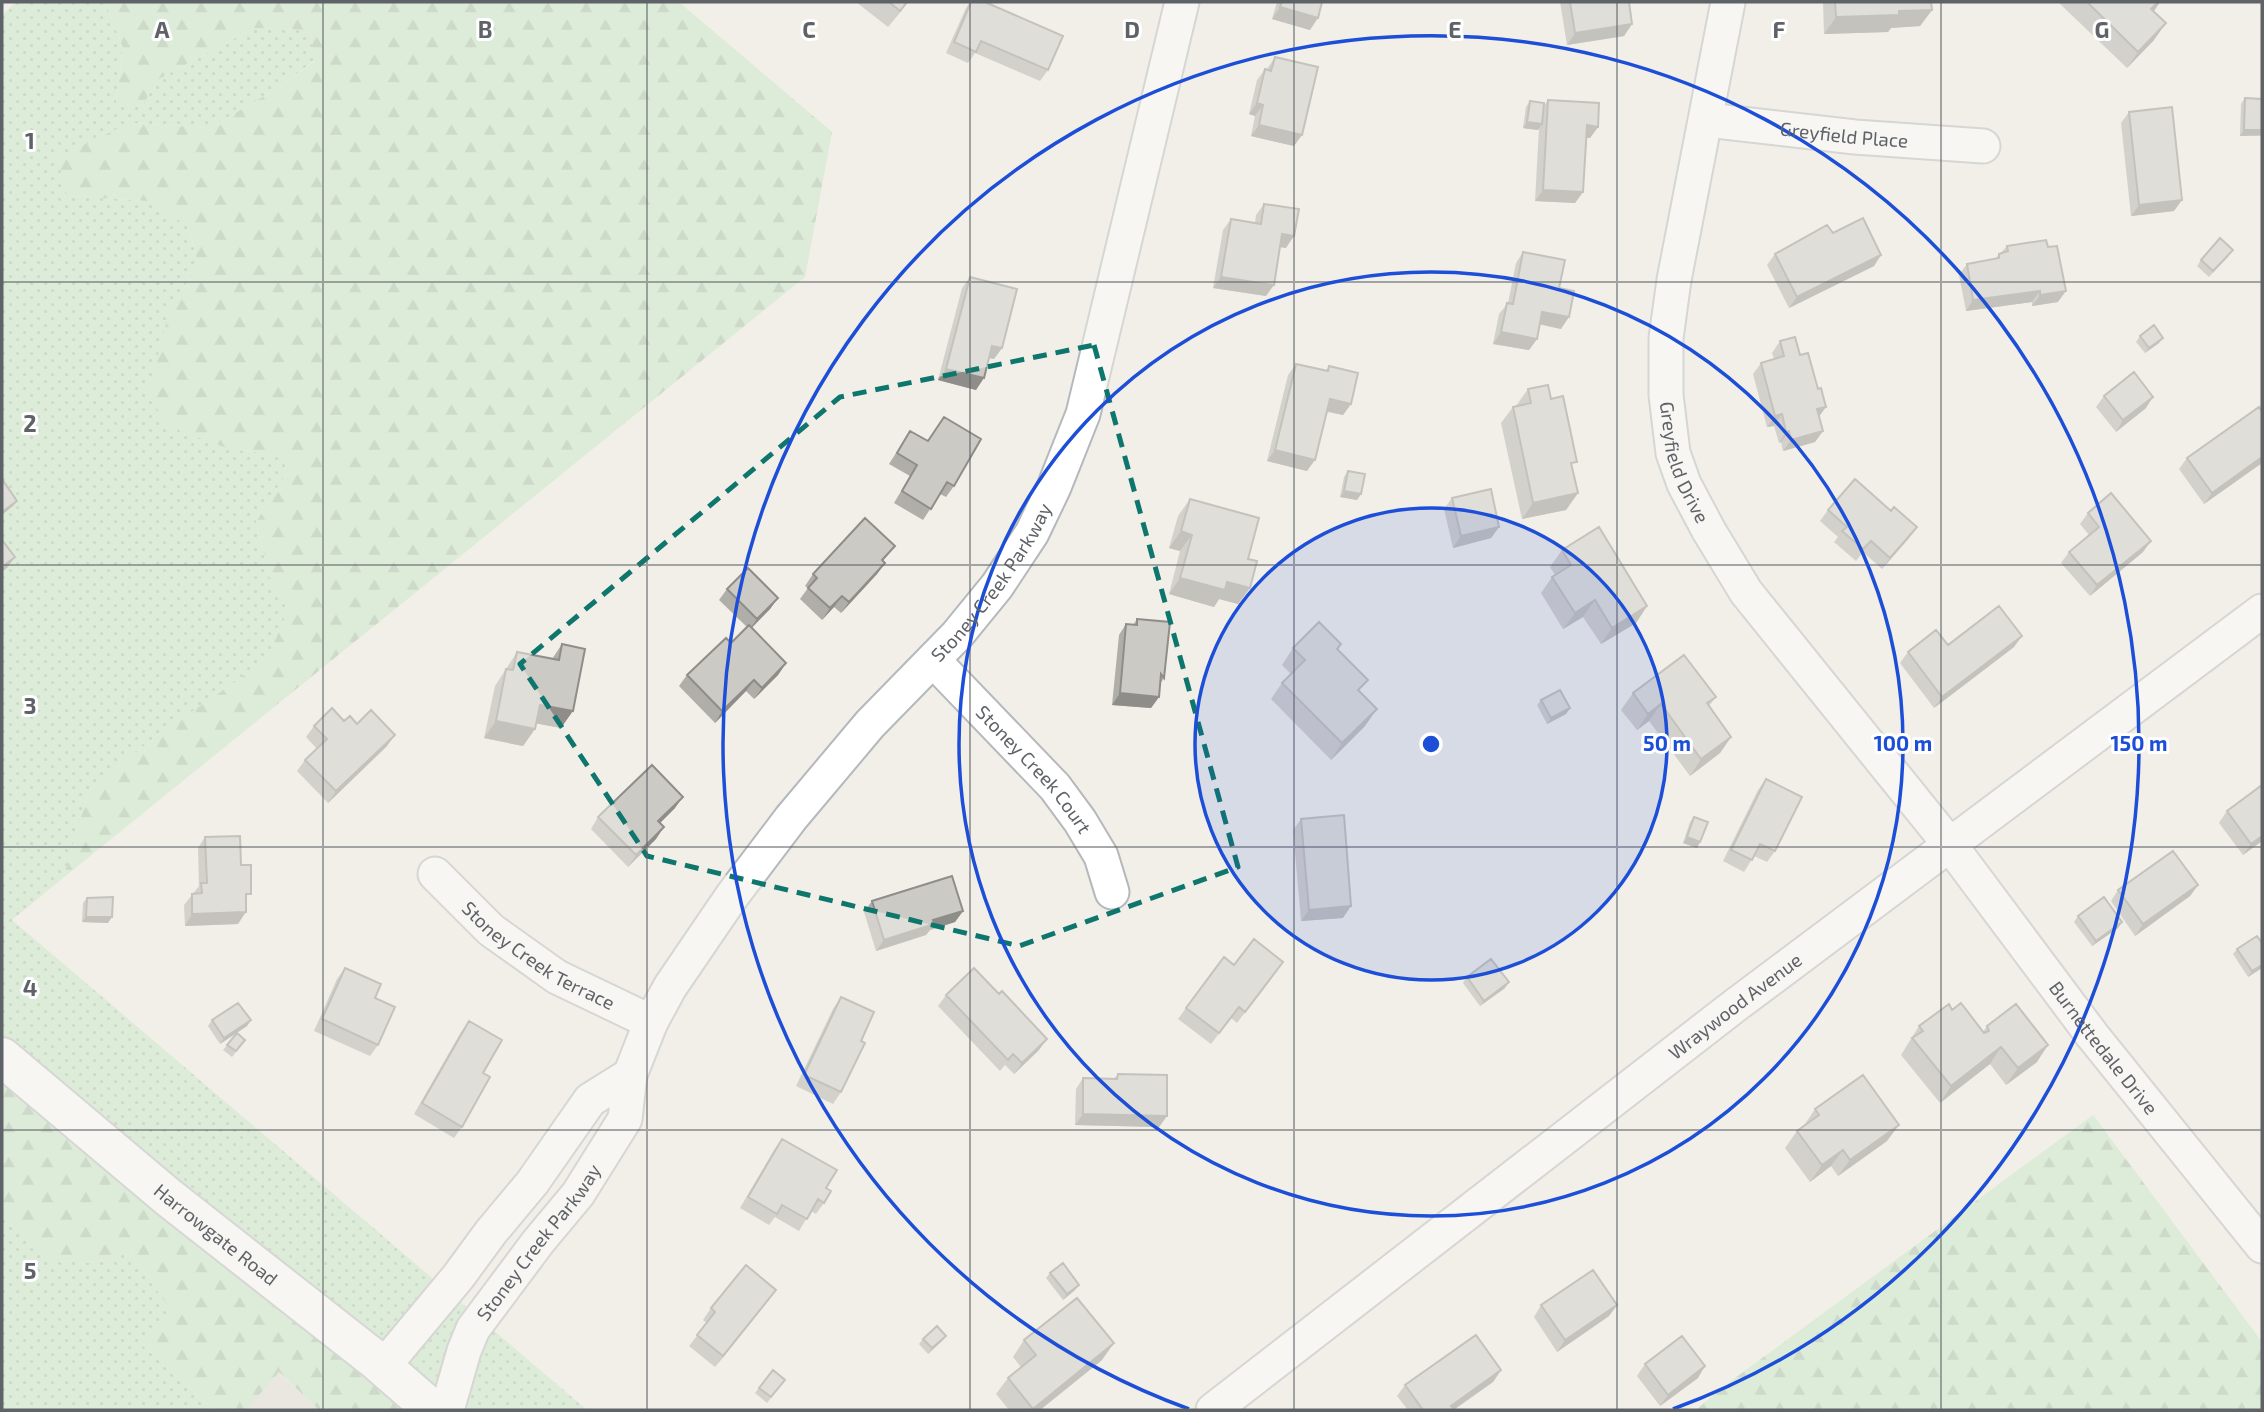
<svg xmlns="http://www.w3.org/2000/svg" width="2264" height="1412" font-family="'Exo 2',sans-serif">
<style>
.education{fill:#e1ded6}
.grass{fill:url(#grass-dots)}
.forest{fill:url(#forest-firs)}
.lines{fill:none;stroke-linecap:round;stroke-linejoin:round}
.minor-casing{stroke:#b5b8bc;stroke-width:37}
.secondary-casing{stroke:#b6babf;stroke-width:42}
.minor{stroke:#fff;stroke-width:33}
.secondary{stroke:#fff;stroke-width:38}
.wall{fill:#afaea9}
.shaded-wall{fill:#8f8d8a}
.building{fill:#cccac5;stroke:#8f8d8a;stroke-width:2}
.marked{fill:none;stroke:#0f766e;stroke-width:5;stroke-dasharray:14 9;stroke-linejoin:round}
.grid{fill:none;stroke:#5f6368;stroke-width:2;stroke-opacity:0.55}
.ring{fill:none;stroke:#1d4ed8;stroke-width:3.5}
.labels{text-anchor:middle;stroke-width:6;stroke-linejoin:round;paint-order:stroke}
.street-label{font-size:19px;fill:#5f6368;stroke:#fff}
.grid-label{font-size:23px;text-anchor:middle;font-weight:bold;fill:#5f6368;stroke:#fff;stroke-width:6;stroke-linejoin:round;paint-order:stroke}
.centre{fill:#1d4ed8;stroke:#fff;stroke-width:3.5}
.ring-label{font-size:21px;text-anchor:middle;font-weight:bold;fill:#1d4ed8;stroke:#fff;stroke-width:6;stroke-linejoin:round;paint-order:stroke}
</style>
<defs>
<pattern id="grass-dots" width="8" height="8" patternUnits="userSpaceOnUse" patternTransform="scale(1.75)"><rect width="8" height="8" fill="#c5e8c5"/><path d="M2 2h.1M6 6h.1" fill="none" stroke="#a3c0a4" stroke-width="1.8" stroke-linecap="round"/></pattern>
<pattern id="forest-firs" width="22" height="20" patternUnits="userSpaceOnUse" patternTransform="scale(1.75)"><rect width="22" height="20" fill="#c5e8c5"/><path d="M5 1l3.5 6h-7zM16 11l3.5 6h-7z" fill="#a3c0a4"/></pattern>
</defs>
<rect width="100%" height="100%" fill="#f1efe8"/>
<path class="education" d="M278,1372l41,38h-73z"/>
<path class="grass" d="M16,2h89l18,46 -7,54h28l13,-22 97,-52 56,2 4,31 -38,28 -66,39 -80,-5 -62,73 80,5 40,25 11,41 -27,35 57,147 57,6 -1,21 -29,46 13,54 19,34 -20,50 -113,77 -66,53 -26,88 -51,42 575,490h-158l-427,-353v-1042z
M2,1216l51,45 43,2 32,-14 46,65 -31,32 71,64h-212z"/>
<path class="forest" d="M105,2h574l153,130 -27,145 -742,601 26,-88 66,-53 112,-77 21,-50 -19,-34 -13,-54 29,-46 1,-20 -57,-7 -58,-22 -24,-31 25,-94 27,-35 -11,-41 -40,-25 -81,-5 -10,-39 73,-34 80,5 66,-39 38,-27 -4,-32 -56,-2 -97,52 -13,23h-28l7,-55z
M2,1057l427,353h-110l-40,-38 -33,38h-32l-71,-64 31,-32 -46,-65 -32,14 -43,-2 -51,-45z
M2093,1115l169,227v68h-566l24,-21z"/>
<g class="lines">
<g class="minor-casing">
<g id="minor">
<path id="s1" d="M1728,2l-54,278 -8,58v57l7,58 11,31 25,47 37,61 204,253 142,190 170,211"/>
<path id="s2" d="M1707,120l148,17 128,9"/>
<path id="s3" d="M933,660l122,127 25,34 21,35 11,36"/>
<path id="s4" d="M435,874l56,56 66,47 94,45"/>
<path d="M383,1367l75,-90 33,-45 41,-49 58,-83 40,-25"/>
<path id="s5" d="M447,1410l17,-59 9,-22 65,-87 40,-48 47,-75 5,-44 21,-53 19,-35 62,-91 59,-78 79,-94 87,-89 40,-49 35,-53 22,-46 29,-73 99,-412"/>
<path id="s6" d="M1213,1410l524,-406 525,-393"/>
</g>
</g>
<g class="secondary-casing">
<g id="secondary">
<path id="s7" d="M2,1057l166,140 205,161 60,52"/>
</g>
</g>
<use href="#minor" class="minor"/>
<use href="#secondary" class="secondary"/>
</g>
<path class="wall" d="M856,2h52l-20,25z
M970,2h15l63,68 -8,11 -65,-28 -7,10 -22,-10 20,-45z
M1277,2h45l-12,28 -38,-11z
M1560,2h69l3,22 -8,12 -57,9z
M1823,2h108l1,8 -12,16 -29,2 -3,4 -64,2z
M2058,2h102l-7,10 1,28 -27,28z
M1275,57l19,89 -43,-10 4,-20 -6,-2 8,-34 8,-11h2z
M2245,98l17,38h-22l1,-32z
M1548,100l50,27 -8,11h-3l-4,54 -8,11 -40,-2 4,-73 -1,2 -15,-2 3,-21 4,-6 14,5z
M2129,112l45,99 -43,5 -10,-93z
M1264,204l22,44 -6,-1 -14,49 -53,-8 10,-58 8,-11 24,4 1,-8z
M1833,233l48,22 -7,11 -85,42 -22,-43 8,-11z
M2007,246l51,56 -26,4v-4l-66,9 -7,-36 8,-11 29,-6 3,-4 2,-1z
M1523,252l36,36 2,41 -22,-5 -2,15 -8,11 -36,-6 6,-30 9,-11 8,-40z
M2229,256l-20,21 -12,-11 4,-6z
M970,277l32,71 -8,11 -5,-1 -13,32 -38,-10 24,-92z
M2140,336l19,7 -14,10 -9,-11z
M1780,341l20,14 23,76 -8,11 -32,9 -2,-9 -2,1 -5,-17 -7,1 -14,-53 8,-11 13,-4 -2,-6z
M1296,364l30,7 3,-5 22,38 -8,11 -16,-3 -20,59 -40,-10 21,-86z
M1528,389l23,10 22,70 5,24 -12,17 -44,9 -21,-96 12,-16 3,-1z
M2104,396l42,12 -30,24 -20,-25z
M944,417l10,69 -8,11 -6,-3 -17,26 -29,-17 16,-27 -21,-12 21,-33 18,10z
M2187,458l75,5 -58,41 -25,-35z
M1348,471l13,23 -4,6 -17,-3 4,-20z
M1452,498l47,29 -8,11 -38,10 -9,-39z
M1190,499l58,60 2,29 -12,16 -19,-5 -5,8 -45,-13 11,-43 -11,-3 9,-32z
M1828,510l81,28 -27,31 -19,-17 -7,9 -22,-19 4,-5 -18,-16z
M2088,513l55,39 -53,44 -29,-33 8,-11 20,-17 -9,-11z
M895,546l-12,15 2,2 -8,11 -36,39 -7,-6 -12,13 -22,-21 8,-11 -3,-2 8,-12z
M1562,550l85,56 -11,17 -35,21 -18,-27 -20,12 -22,-36 11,-16 3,-2 -5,-8z
M727,589l51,9 -8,11 -18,19 34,35 -8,12 -24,24 -8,-8 -31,32 -36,-37 8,-11 44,-32 16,-16 -28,-27z
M1137,619l27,59 -4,6 -1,13 -8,11 -39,-3 7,-70 7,-11 7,1z
M562,644l-1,84 -25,-5 -1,6 -12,17 -39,-8 11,-52 22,-34 35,7z
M1341,644l-3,6 21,42 6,34 -34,34 -60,-61 11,-16 9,-9 -9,-9 11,-17z
M1948,645l66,2 -80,61 -34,-45 8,-11z
M1633,693l83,4 -7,9 22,31 -11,16 -30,23 -41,-55 -12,9 -16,-20z
M1541,700l29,8 -4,6 -19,10 -10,-19z
M344,721l13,3 30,22 -59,57 -31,-32 8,-11 12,-11 -11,-12 8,-11z
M1766,779l9,72 -8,11 -13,-6 -10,16 -21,-11 35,-71z
M2262,785v56l-19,14 -24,-32 8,-12z
M675,808l-15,15 -4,16 -28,28 -37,-38 7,-12z
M1694,817l3,31 -14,-5 7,-21z
M1301,819l42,99 -42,3 -8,-91z
M205,837l36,28 5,37 -8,22 -53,2 -1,-21 15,-19 -1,-38z
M2198,885l-8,11 -55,40 -24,-35 7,-11z
M87,898l21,25 -26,-1 1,-19z
M872,901l91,10 -8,11 -25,8 -4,5 -50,16 -12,-39z
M2078,916l44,6 -4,6 -26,18 -18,-24z
M2237,949l25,19 -14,9 -15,-23z
M1234,965l41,8 -38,50 -6,-5 -20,26 -33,-25 8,-11z
M345,968l30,30 3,47 -8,11 -56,-25 23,-52z
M1467,977l38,11 -25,18 -17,-23z
M946,995l93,55 -25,24 -9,-9 -5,6 -62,-65z
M841,997l20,44 -20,51 -8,12 -37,-18 37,-77z
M1952,1010l31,22 4,-6 50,36 -31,23 -16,-21 -50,39 -39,-48 18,-29z
M212,1020h39l-4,6 -27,18 -12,-18z
M469,1021l14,52 -21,54 -8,11 -40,-24 47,-82z
M237,1033l8,7 -13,17 -9,-7z
M1118,1074l49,42 -8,11 -84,-2 1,-36 7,-11 31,1z
M1815,1109l72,32 -49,35 -7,-10 -21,16 -25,-34 12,-17 6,-4z
M782,1139l44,49 -2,15 -8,11 -5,-3 -12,20 -24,-14 -6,8 -29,-17 34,-58z
M1050,1273l25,17 -12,10 -17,-22z
M768,1301l-53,66 -26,-21 18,-23 -4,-3 8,-12z
M1541,1305h76l-8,11 -52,36 -23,-35z
M946,1336l-4,5 -14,13 -9,-10 4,-5z
M1024,1340l78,20 -62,50h-31l-13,-16 12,-16 13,-11 -8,-10z
M1645,1364l53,14 -38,28 -23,-30z
M773,1370l12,10 -18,23 -12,-10z
M1501,1370l-8,12 -39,28h-46l-11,-14 8,-11z"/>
<path class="shaded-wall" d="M907,2h1l-20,25 12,-16z
M2158,2h2l-6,9 -15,15 12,-17z
M1280,7l38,11 -8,12 -38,-11z
M1932,10l-12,16 -29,2 -3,4 -64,2 12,-17 63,-6z
M2166,23l-12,17 -27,28 11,-16z
M1632,24l-8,12 -57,9 8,-12z
M1257,103l6,2 -8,11 -6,-2z
M1527,122l15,2 -4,6 -15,-2z
M1259,125l43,10 -8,11 -43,-10z
M1587,125l11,2 -8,11 -10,-1z
M2244,130h18v5l-22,1z
M1543,190l40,2 -8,11 -40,-2z
M2182,200l-8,11 -43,5 8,-11z
M1282,234l12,2 -8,12 -12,-2z
M1881,255l-7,11 -85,42 8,-11z
M1221,277l53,8 -8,11 -53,-8z
M2040,291l-8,11 -66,9 7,-11z
M2066,291l-8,11 -26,4 8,-11z
M1542,312l27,5 -8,12 -27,-6z
M1501,332l36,7 -8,11 -36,-6z
M2163,338l-4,5 -14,10 4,-5z
M992,346l10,2 -8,11 -10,-2z
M946,369l38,9 -8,12 -38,-10z
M2153,397l-7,11 -30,24 7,-12z
M1330,399l21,5 -8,11 -21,-5z
M1826,407l-8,11 -1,-9z
M1782,414l-8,12 -7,1 8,-11z
M1789,431l-8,11 -2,1 7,-11z
M1823,431l-8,11 -32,9 8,-11z
M1275,450l40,10 -8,11 -40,-10z
M2262,457v6l-58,41 8,-11z
M1344,491l17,3 -4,6 -17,-3z
M1578,493l-12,17 -44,9 11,-16z
M17,501l-4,5 -11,9v-3z
M1499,527l-8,11 -38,10 8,-12z
M1917,527l-8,11 -27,31 8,-11z
M1181,531l11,4 -12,16 -11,-3z
M2151,541l-8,11 -53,44 7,-11z
M15,557l-8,11 -5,4v-5z
M885,563l-8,11 -36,39 8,-11z
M1180,578l47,4 23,6 -12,16 -19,-5 -5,8 -45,-13z
M842,596l-8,11 -12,13 8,-12z
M778,598l-8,11 -21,21 8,-11z
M1595,600l-12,17 -20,12 12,-16z
M1647,606l-11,17 -35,21 11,-16z
M2022,636l-8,11 -80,61 8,-11z
M786,663l-8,12 -24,24 8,-11z
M754,680l-8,11 -31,32 7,-12z
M1120,693l39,4 -8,11 -39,-3z
M1661,704l-12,17 -12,9 11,-16z
M540,705l33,6 -12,17 -33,-6z
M1570,708l-4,6 -19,10 4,-6z
M1377,709l-12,17 -34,34 11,-17z
M496,721l39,8 -12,17 -39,-8z
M395,735l-8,11 -59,57 8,-12z
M1731,737l-11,16 -30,23 11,-17z
M683,797l-8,11 -24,24 7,-11z
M664,827l-8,12 -28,28 8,-12z
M2262,836v5l-19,14 8,-11z
M1687,837l13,5 -3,6 -14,-5z
M2198,885l-8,11 -55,40 8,-12z
M1351,906l-8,12 -42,3 8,-11z
M963,911l-8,11 -25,8 -4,5 -50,16 8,-11 49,-20z
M246,912l-8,12 -53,2 7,-12z
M86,917h26l-4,6 -26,-1z
M2122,922l-4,6 -26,18 4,-5z
M2262,965v3l-14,9 4,-6z
M1509,982l-4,6 -25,18 4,-5z
M251,1020l-4,6 -27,18 4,-6z
M1047,1039l-8,11 -25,24 8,-11z
M2048,1045l-11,17 -31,23 12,-17z
M2001,1047l-11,17 -50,39 11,-17z
M1083,1114l84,2 -8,11 -84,-2z
M1899,1125l-12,16 -49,35 12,-16z
M1843,1150l-12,16 -21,16 12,-17z
M1079,1285l-4,5 -12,10 4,-6z
M776,1290l-8,11 -53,66 8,-11z
M1617,1305l-8,11 -52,36 8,-12z
M946,1336l-4,5 -14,13 4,-6z
M1114,1343l-12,17 -62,50h-8z
M1705,1366l-7,12 -38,28 8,-11z
M1501,1370l-8,12 -40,28 -2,-4z"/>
<path class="building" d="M889,2h18l-7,9z
M971,2h14l78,34 -15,34 -67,-29 -5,11 -22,-10z
M1282,2h40l-4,16 -38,-11z
M1570,2h59l3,22 -57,9z
M1835,2h96l1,8 -33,1v4l-63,2z
M2087,2h71l-7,7 15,14 -28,29z
M1275,57l43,10 -16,68 -43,-10 4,-20 -6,-2 8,-34 6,2z
M2245,98l17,1v31h-18z
M1548,100l51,3 -1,24 -11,-2 -4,67 -40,-2z
M1530,101l14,2 -2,21 -15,-2z
M2172,107l10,93 -43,5 -10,-93z
M1264,204l35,5 -5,27 -12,-2 -8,51 -53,-8 10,-58 30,5z
M1863,218l18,37 -84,42 -22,-43 52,-29 6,8z
M2220,238l13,12 -20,21 -12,-11z
M2046,240l2,7 9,-1 9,45 -26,4v-4l-67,9 -6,-36 32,-6v-4l9,-3 -1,-5z
M1523,252l42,8 -6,28 15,3 -5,26 -27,-5 -5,27 -36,-7 6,-29 6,1z
M970,277l47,12 -15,59 -10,-2 -8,32 -38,-9z
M2154,325l9,13 -14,10 -9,-12z
M1795,337l5,18 8,-2 10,36 3,-1 5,19 -9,2 6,22 -32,9 -2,-9 -3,1 -4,-18 -7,2 -14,-53 23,-7 -4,-15z
M1296,364l32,7 1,-5 29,7 -7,31 -21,-5 -15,61 -40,-10z
M2134,372l19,25 -30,23 -19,-24z
M1548,385l3,14 12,-3 14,66 -6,1 7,30 -45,10 -20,-96 18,-4 -3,-14z
M2259,407l3,5v45l-50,36 -25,-35z
M944,417l37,22 -27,47 -7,-4 -16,27 -29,-18 15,-26 -20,-12 13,-22 18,10z
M1348,471l17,3 -4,20 -17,-3z
M2,479l15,22 -15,11z
M1855,479l36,32 3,-4 23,20 -27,31 -19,-17 -8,8 -21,-18 5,-4 -19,-17z
M1491,489l8,38 -38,9 -9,-38z
M2111,493l40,48 -54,44 -28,-33 30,-25 -11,-14z
M1190,499l69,19 -11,41 9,2 -7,27 -23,-6 -2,8 -45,-12 12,-43 -11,-4z
M865,518l30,28 -13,14 3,3 -36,39 -7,-6 -12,12 -22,-20 9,-10 -4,-4z
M1599,527l48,79 -35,22 -17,-28 -20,13 -23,-36 19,-12 -9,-15z
M2,540l13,17 -13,10z
M748,568l30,30 -21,21 -30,-30z
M1999,606l23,30 -80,61 -34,-45 28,-22 12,15z
M1137,619l33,3 -6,56 -3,-4 -2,23 -39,-4 6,-69 11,1z
M1319,622l22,22 -4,5 31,31 -10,10 19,19 -35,34 -60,-60 23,-23 -12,-12z
M749,625l37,38 -24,25 -8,-8 -32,31 -35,-36 39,-37 5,5z
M562,644l23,5 -12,62 -33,-6 -5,24 -39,-8 10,-52 7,1 4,-18 42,8z
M1684,655l32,42 -9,6 24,34 -30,22 -40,-55 -13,10 -15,-21z
M1560,690l10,18 -19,10 -10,-18z
M332,708l12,13 6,-5 7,8 14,-14 24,25 -59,56 -31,-31 22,-21 -13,-13z
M652,765l31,32 -25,24 6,6 -28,28 -38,-38z
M1766,779l36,18 -27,54 -15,-7 -8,16 -21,-10z
M2262,785v51l-11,8 -24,-33z
M1344,815l7,91 -42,4 -8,-91z
M1694,817l14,5 -8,20 -13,-5z
M240,836l1,29h10v29h-5v18l-54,2v-20l10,-1 -1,-10h6l-2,-46z
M2173,851l25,34 -55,39 -25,-34z
M952,876l11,35 -30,9 1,4 -50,16 -12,-39z
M113,897l-1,20h-26l1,-19z
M2104,897l18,25 -26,19 -18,-25z
M2257,936l5,7v22l-10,6 -15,-22z
M1254,939l29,23 -38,50 -6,-5 -20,26 -33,-25 38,-51 10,8z
M1491,959l18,23 -25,19 -17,-24z
M345,968l36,16 -6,14 20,9 -17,38 -56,-26z
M974,968l25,26 3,-3 45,48 -25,24 -9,-9 -5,6 -62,-65z
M841,997l33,15 -13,29 4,2 -24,49 -37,-17z
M238,1003l13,17 -27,18 -12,-18z
M1961,1003l23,30 5,-2 -2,-5 29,-22 32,41 -30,23 -17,-21 -50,39 -39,-48 11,-7 -4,-5 30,-22 3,6z
M469,1021l33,19 -19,33 7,4 -28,50 -40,-24z
M237,1033l8,7 -9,11 -9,-6z
M1118,1074l49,1v41l-84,-2v-36l34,1z
M1863,1075l36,50 -49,35 -7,-10 -21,15 -25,-34 22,-16 -4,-6z
M782,1139l55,31 -11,18 5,3 -7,12 -6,-4 -11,20 -25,-14 -5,9 -29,-17z
M1063,1263l16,22 -12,9 -17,-21z
M746,1265l30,25 -53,66 -26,-21 18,-23 -4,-4z
M1593,1270l24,35 -52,35 -24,-35z
M1077,1298l37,45 -81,66 -25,-31 28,-23 -12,-15z
M937,1326l9,10 -14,12 -9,-9z
M1476,1335l25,35 -50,36 3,4h-31l-18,-25z
M1682,1336l23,30 -37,29 -23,-31z
M773,1370l12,10 -14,17 -12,-9z"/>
<path d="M0 0H2264V1412H0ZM1094,345l144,522 -219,79 -372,-90 -127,-192 320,-267z" fill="#f1efe8" fill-opacity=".55" fill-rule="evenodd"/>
<path class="marked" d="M1094,345l144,522 -219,79 -372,-90 -127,-192 320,-267z"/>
<path class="grid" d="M323,2v1408M647,2v1408M970,2v1408M1294,2v1408M1617,2v1408M1941,2v1408M2,282h2260M2,565h2260M2,847h2260M2,1130h2260"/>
<circle cx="1431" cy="744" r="236" fill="#1d4ed8" fill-opacity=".12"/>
<g class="ring">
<circle cx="1431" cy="744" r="236"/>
<circle cx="1431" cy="744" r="472"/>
<path d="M1189 1409A708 708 0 1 1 1673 1409"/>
</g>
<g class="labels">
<g class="street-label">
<text dy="7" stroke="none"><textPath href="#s2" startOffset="138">Greyfield Place</textPath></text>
<text dy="7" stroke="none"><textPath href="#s1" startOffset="469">Greyfield Drive</textPath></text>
<text dy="7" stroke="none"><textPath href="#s5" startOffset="1004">Stoney Creek Parkway</textPath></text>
<text dy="7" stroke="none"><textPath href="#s3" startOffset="149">Stoney Creek Court</textPath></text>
<text dy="7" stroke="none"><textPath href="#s4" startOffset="133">Stoney Creek Terrace</textPath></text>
<text dy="7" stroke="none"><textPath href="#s6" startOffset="660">Wraywood Avenue</textPath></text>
<text dy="7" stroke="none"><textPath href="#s1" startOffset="1194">Burnettedale Drive</textPath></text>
<text dy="7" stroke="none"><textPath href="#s7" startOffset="278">Harrowgate Road</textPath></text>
<text dy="7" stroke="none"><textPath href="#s5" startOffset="194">Stoney Creek Parkway</textPath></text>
</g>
</g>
<g class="grid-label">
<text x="162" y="38">A</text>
<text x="485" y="38">B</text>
<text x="809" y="38">C</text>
<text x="1132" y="38">D</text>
<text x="1455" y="38">E</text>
<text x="1779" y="38">F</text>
<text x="2102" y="38">G</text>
<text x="30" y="149">1</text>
<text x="30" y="432">2</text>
<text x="30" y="714">3</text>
<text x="30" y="996">4</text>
<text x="30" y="1279">5</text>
</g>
<circle cx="1431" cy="744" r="10" class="centre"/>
<g class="ring-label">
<text x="1667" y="751">50 m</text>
<text x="1903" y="751">100 m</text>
<text x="2139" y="751">150 m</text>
</g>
<rect width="2264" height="1412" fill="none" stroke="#5f6368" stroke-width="7"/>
</svg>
